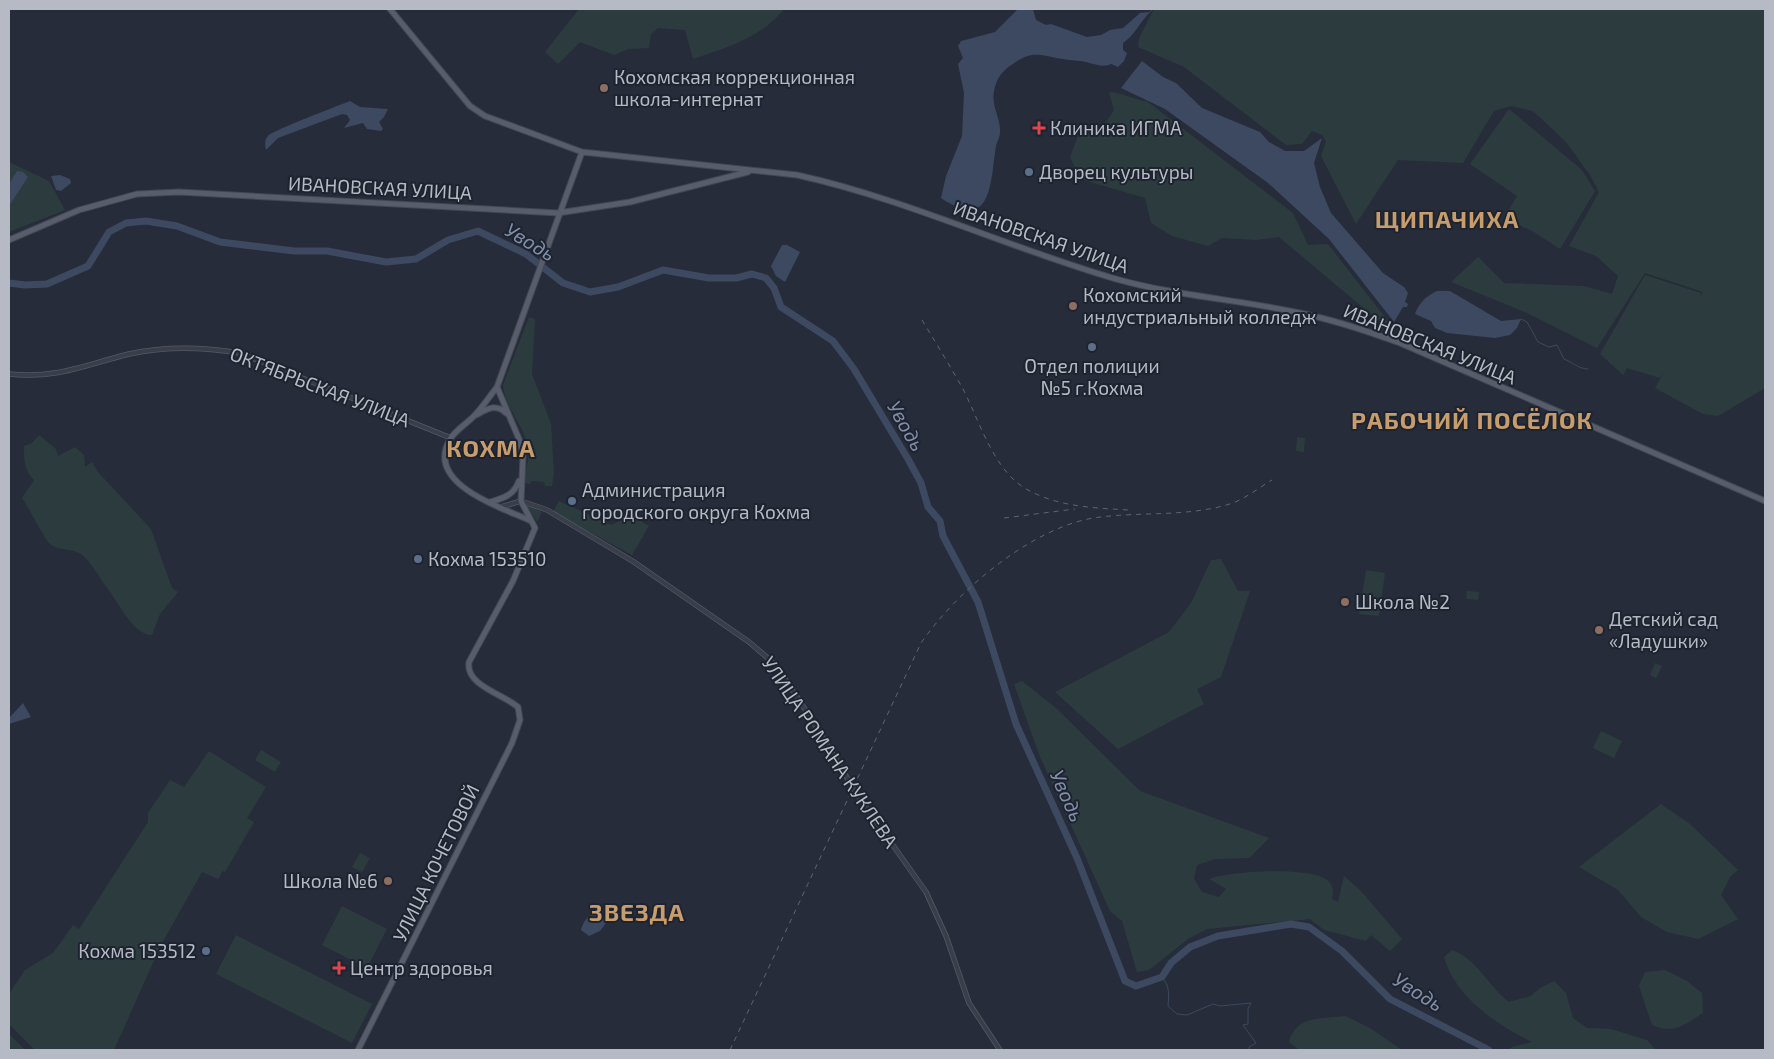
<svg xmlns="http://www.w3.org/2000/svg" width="1774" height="1059" font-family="'Exo 2',sans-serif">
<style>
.green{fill:#2c3c3e}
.water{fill:#3d4960}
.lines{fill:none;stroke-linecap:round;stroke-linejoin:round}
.stream{stroke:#3d4960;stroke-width:1}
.river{stroke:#3d4960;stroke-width:7}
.minor-casing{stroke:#545a65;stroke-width:5.5}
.major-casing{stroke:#424853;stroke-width:7}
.minor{stroke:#393e4a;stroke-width:4}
.major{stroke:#575d6a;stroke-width:5}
.rail{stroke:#5e6472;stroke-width:1;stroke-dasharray:5 5;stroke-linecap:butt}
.minor-bridge-casing{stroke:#545a65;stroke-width:5.5;stroke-linecap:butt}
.minor-bridge{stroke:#393e4a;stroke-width:4}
.education-dot{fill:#8d6e63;stroke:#1e242f;stroke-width:2}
.health-dot{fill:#e0444e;stroke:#1e242f;stroke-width:2}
.service-dot{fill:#5c6f8a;stroke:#1e242f;stroke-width:2}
.labels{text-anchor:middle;stroke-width:4;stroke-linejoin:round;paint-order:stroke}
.poi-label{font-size:19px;fill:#b5bac5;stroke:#1e242f;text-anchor:start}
.street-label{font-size:19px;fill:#b5bac5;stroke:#1e242f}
.water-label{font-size:20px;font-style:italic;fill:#808eaa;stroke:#1e242f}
.district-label{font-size:24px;font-weight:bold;letter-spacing:1px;fill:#c79d6e;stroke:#1e242f}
</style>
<rect width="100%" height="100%" fill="#262c39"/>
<path class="green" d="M579,9h205c-23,29 -56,38 -91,50l-8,-29 -27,-2 -7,6 -2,14 -21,1 -14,6 -34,-13 -22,22 -13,-12z
M1154,9h611v379l-47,28 -15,-2 -48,-26 10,-17 -5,7 -33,-10 -4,7 -23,-21 45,-79 56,18 -1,4 3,-5 -58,-19 -48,75 -70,-35 -76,-31 27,-25 26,26 80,3 28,8 6,-18 -22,-20 -27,-10 30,-54 -9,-17 -24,-33 -33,-31 -22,-5 -17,5 -31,52 -65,-3 -42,64 -35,-68 5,-15 -4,-6 -10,-4 -10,13 -16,1 -102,-78 -46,-20 1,-9z
M1109,92c12,0 26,8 39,10l145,111 15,32 20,-1 60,77 -2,6 -107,-90 -23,3 -34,-2 -14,8 -36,-10 -21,-13 -6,-25 -65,-19 -10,-22 12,-31 21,1 11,-17z
M1509,109l73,61 13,21 -35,58 -26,-17 -30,-14 13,-22 -47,-32z
M9,162l40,19 16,29 -56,22z
M529,317l6,2 -3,55 19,50 3,49 -2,13h-7l-1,-4 -12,-1 -3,3 -6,-2c2,-11 7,-24 5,-35 -4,-22 -23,-39 -25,-62z
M39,435l17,14 2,7 17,-9 9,8 1,12 7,-5 6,10 53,57 21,59 6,4 -18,22 -8,21c-18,1 -34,-33 -44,-46 -8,-10 -18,-30 -29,-36 -10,-5 -20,-2 -29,-9 -5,-4 -22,-38 -28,-46l12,-18c-10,-10 -10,-21 -10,-34l8,-3z
M1297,437l8,1 -1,14 -8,-1z
M559,501l52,24 14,-7 2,-5 22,13 -17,29 -79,-43z
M527,506l15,6 -5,10z
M1221,559l17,32h12l-29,86 -24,12 7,15 -86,45 -63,-57 114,-60 22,-29 20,-43z
M1366,570l19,3 -6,43 -20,-2z
M1467,591l12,1 -1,8 -12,-1z
M1655,663l7,3 -6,12 -6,-3z
M1022,681l34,27 84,83 129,47 -20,20 -34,1 -18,6 -3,13 8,14 17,5 7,-8 -17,-10c21,-8 104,-13 119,2 6,5 5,11 4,18l6,3 6,-26 17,15 41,48 -12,12 -19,-16 -5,6 -42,-11 -14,-11 -103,10 -19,10 -39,31 -12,2 -15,-51 -12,-10 -70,-154 -26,-73z
M1601,731l21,10 -8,17 -21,-10z
M261,750l20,12 -6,10 -20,-12z
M209,751l57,36 -19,31 7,4 -29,50 -2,-1 -5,8 -16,-7 -41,73 -47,105h-79l-26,-26v-30l16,-24 28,-17 20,-28 6,4 69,-107v-9l22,-33 14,7z
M1661,804l29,20 48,46 -8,7 -9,18 17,24 -40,20 -31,-7 -26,-15 -23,-27 -39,-23z
M360,853l10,5 -8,14 -10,-5z
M342,906l45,23 -20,39 -45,-23z
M236,935l136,69 -20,39 -136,-69z
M1452,950c25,9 37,37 57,52l22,-6 9,-8 14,-7 12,12 7,25 14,10 24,1 36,11 9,10h-149l5,-3 20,-5c-35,-17 -77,-45 -88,-85z
M1665,970l22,11 15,12 1,20c-20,12 -28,22 -51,12l-13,-39 6,-14z
M1345,1016l25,12 32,22h-103l-10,-8c7,-27 33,-23 56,-26z
M9,1034l16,16h-16z"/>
<path class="water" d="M1018,9h15l3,11 10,5 5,-1 36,13 14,-2 9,-5 13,-2 17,-15 10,-1c-10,10 -15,23 -27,31v7l4,3 -3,8 -6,6 -7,-3c-8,4 -17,0 -25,-2 -8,-2 -15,-1 -23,-3 -21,-3 -30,-10 -50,5 -11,7 -16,13 -19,27 -3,15 7,28 6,41 0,5 -3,10 -4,14 -6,36 -3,87 -55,52l5,-22 16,-40 2,-43 -6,-29 5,-6 -5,-12 3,-5 34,-9z
M1142,61l21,16 13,6 26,25 58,24 9,10 16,9h19l18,-13 -8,25 6,24 11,26 52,60 21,14 4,6 -3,9 3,2 -1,3h-4l-9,15 -65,-83 -61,-56 -103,-74 -44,-21z
M350,101l10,6 28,2 -4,8 -5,5 4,7 -2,2 -14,-2 -4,-6 -19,5 6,-8 -3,-5 -5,-1 -64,24 -12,12c-1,-5 -2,-10 2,-14 3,-5 72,-31 82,-35z
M17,171l6,1 5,5 -19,29v-22z
M60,175l10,4 1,4 -10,8 -5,-1 -5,-14z
M782,245h5l13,7 -15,30 -9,-6 -5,-10z
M1437,291h13l51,30 20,-2 -4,9 -7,7 -15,3 -48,-5 -12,-5 -4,-7 -16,-7c4,-11 11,-18 22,-23z
M23,703l8,14 -22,7v-6z
M595,914l6,2 5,7 -6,8 -11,5 -8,-6c2,-8 6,-14 14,-16z"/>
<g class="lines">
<path class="stream" d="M1150,12l3,-3
M1521,319l6,3 11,20 11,5 8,-2 7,14c8,3 15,10 24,10
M1162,977c8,9 7,18 6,29l9,8 10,1 26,-11 7,2 31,-3 -3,6v15l-5,1 13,18 -7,4v3"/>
<path class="river" d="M9,283l16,2 22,-1 41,-18 21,-34 17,-9 20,-2 31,5 43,16 74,9h33l59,11 30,-3 32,-19 30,-9 48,23 37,29 27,9 28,-5 45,-17 46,8h27l16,-4 14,4 8,10 7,19 52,34 21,28 54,90 13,24 7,24 12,14 3,15 35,66 38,122 61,134 48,123 11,5 26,-9 9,-14 19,-16 28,-11 73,-12 18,3 33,24 48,48 99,51"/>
<g class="minor-casing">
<path id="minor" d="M9,374c48,5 75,-9 120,-20 36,-8 75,-7 111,-1l211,85
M501,507l20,-6 26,9 87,52 115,80 27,23 36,55 37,61
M856,793l70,99 20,44 23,67 31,47"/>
</g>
<g class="major-casing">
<path id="major" d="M390,9l80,97 15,10 97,36 215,23c109,24 212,73 319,104 64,18 130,21 193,36 31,7 61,17 91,28l365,158
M9,240l70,-30 58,-16 42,-2 379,21 72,-11 118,-30
M476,415c11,-6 20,-12 30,-2
M490,502c14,-4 24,-7 29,-21
M531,521c-30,-14 -107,-37 -81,-82 5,-8 16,-15 23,-22 9,-9 16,-20 24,-30l85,-235
M358,1050l154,-307 8,-23 -2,-13c-15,-13 -53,-22 -49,-45l44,-81 22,-53 -14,-27 2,-45 -4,-17 -22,-52"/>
</g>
<use href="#minor" class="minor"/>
<use href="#major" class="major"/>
<path class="rail" d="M922,320c14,23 28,46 41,69 17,33 31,83 65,101 31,17 67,18 101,20
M1004,518l71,-9
M730,1050l191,-407c36,-52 109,-114 172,-125 46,-7 94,0 140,-15 13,-5 27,-16 39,-23"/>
<g class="minor-bridge-casing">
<path id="minor-bridge" d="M849,781l7,12"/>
</g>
<use href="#minor-bridge" class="minor-bridge"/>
</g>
<g class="education-dot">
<circle cx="604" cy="88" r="5"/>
<circle cx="1073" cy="306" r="5"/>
<circle cx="1345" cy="602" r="5"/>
<circle cx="1599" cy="630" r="5"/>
<circle cx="388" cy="881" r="5"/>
</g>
<g class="health-dot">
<path d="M1036.5 120.5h5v5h5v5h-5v5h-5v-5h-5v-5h5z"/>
<path d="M336.5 960.5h5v5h5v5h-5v5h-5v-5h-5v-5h5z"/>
</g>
<g class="service-dot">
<circle cx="1029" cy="172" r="5"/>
<circle cx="1092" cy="347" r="5"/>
<circle cx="572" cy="501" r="5"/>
<circle cx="418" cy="559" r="5"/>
<circle cx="206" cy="951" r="5"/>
</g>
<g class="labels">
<g class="poi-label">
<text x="614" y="84">Кохомская коррекционная<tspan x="614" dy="22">школа-интернат</tspan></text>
<text x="1050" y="135">Клиника ИГМА</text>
<text x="1039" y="179">Дворец культуры</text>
<text x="1083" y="302">Кохомский<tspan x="1083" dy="22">индустриальный колледж</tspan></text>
<text x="1092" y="373" text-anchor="middle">Отдел полиции<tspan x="1092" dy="22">№5 г.Кохма</tspan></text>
<text x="582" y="497">Администрация<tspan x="582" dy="22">городского округа Кохма</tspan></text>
<text x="428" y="566">Кохма 153510</text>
<text x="1355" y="609">Школа №2</text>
<text x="1609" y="626">Детский сад<tspan x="1609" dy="22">«Ладушки»</tspan></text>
<text x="378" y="888" text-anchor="end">Школа №6</text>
<text x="196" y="958" text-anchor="end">Кохма 153512</text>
<text x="350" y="975">Центр здоровья</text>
</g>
<g class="street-label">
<text transform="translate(380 188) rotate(3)" y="7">ИВАНОВСКАЯ УЛИЦА</text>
<text transform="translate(1041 237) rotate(19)" y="7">ИВАНОВСКАЯ УЛИЦА</text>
<text transform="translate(1430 344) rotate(22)" y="7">ИВАНОВСКАЯ УЛИЦА</text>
<text transform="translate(320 387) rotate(21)" y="7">ОКТЯБРЬСКАЯ УЛИЦА</text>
<text transform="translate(830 752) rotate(56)" y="7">УЛИЦА РОМАНА КУКЛЕВА</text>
<text transform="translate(436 863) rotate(-64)" y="7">УЛИЦА КОЧЕТОВОЙ</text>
</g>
<g class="water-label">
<text transform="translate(530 242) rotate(31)" y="7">Уводь</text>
<text transform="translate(906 426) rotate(60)" y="7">Уводь</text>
<text transform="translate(1067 796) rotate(66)" y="7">Уводь</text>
<text transform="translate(1418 992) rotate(32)" y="7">Уводь</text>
</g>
<g class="district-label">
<text x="1447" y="228">ЩИПАЧИХА</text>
<text x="1472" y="429">РАБОЧИЙ ПОСЁЛОК</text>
<text x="491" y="457">КОХМА</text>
<text x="637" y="921">ЗВЕЗДА</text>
</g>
</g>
<rect width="1774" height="1059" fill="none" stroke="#b5bac5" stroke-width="20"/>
</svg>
